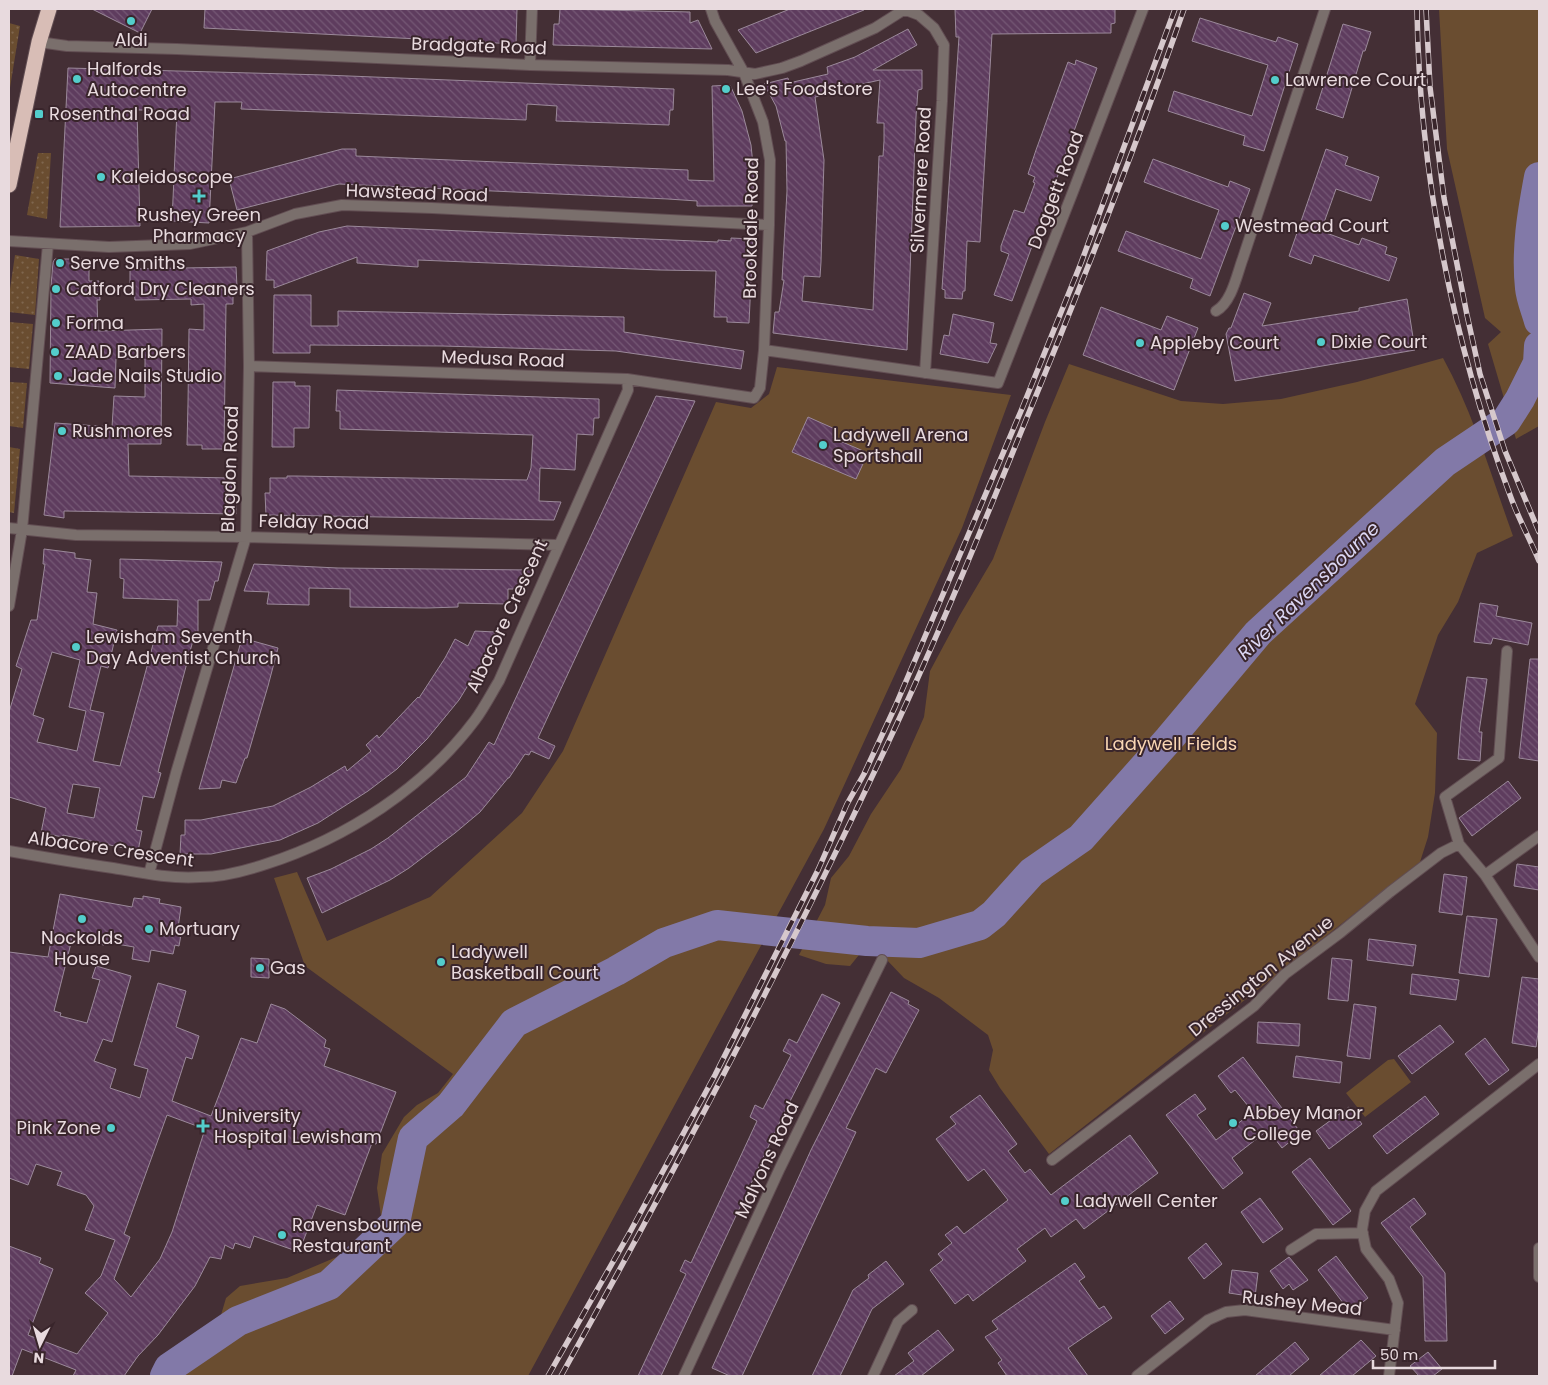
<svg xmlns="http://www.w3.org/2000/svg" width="1548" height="1385" font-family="Poppins,sans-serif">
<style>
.grass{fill:url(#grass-dots)}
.green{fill:#6a4d30}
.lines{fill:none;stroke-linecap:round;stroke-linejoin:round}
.river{stroke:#8279a8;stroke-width:30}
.building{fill:url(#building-back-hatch);stroke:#9b899a;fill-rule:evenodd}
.street-casing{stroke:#624e53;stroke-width:12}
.highway-casing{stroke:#624e53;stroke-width:17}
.street{stroke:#7a6f6c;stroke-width:10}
.highway{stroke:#d8bdb6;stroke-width:15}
.rail-casing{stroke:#d6c8cc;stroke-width:5.5}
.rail{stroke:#39252b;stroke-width:4;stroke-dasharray:11;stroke-linecap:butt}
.poi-dot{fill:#53cdcb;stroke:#39252b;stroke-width:2}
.labels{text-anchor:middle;stroke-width:4;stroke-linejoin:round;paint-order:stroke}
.poi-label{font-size:18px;fill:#e8dade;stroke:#39252b;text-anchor:start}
.street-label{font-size:18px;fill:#e8dade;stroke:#39252b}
.park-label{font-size:18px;fill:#f9d6b3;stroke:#39252b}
.water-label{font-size:19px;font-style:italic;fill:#dbd6f3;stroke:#39252b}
</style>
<defs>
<pattern id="grass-dots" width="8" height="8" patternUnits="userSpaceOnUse" patternTransform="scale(1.25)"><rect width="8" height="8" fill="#6a4d30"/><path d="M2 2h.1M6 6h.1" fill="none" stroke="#7f664e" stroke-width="1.8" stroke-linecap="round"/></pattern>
<pattern id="building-back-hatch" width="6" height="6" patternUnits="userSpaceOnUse" patternTransform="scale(1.25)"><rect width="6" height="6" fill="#5e3c5e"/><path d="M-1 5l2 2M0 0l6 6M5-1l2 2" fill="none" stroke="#755875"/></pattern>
</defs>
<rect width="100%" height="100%" fill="#442f35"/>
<path class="grass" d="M9,23l11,3 -11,68z
M38,153h13l-4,66 -20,-4z
M15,255l24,4 -4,56 -26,-3v-16z
M9,322l24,2 -4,45 -20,-2z
M9,382l18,1 -4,45 -14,-2z
M9,447l11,2 -6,64 -5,-1z"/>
<path class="green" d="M1439,9h100v417l-23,13 -28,-95 13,-12 -16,-14 -38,-169z
M1443,358c30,54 49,120 70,178l-36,17 -19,49 -20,33 -23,69 22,29 -2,60 -7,44 -8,25 -371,292 -49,-66 -11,-18 4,-20 -5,-15 -49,-37 -35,-20 -19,-20 -18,-13 -17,21 -24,-2 -27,-9 26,-50 6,-27 18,-22 22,-42 30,-45 23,-52 6,-46 30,-56 33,-56 52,-137 24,-58 112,37 42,3 58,-5 76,-17z
M777,367l234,28 -49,133 -138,301 -296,547h-369l8,-16 54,-45 5,-17 14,-12 47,-8 97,-41 -7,-49 5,-34 22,-37 13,-12 21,-12 15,-19 -148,-108 -31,-88 23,-6 30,69 103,-44 92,-84 41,-62 153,-349 35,6 18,-14z
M1394,1059l17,23 -46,35 -19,-24 42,-33z"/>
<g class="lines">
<path class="river" d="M1539,177c-7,37 -13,73 -9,111 1,11 6,22 9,33
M165,1376l4,-8 69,-47 91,-36 66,-62 18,-85 38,-33 63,-82 102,-52 48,-28 53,-18 150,16 52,2 61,-18 14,-11 38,-42 49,-34 88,-99 89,-106 187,-171 61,-41 14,-22 18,-36 1,-17"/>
</g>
<path class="building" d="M92,9h60l-12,24z
M205,9h312l-1,35 -312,-16z
M560,9l130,3v11l8,-3 14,29 -159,-4 1,-21h5z
M790,9h73l1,1 -108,43 -18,-23z
M955,9h160v14l-4,1v9l-119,1 -12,208 -13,-1 -2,50h-2l-1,8 -17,-1v-8l-3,-1 17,-252h-3z
M1200,18l76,24 2,-5 20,7 -34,107 -21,-6 2,-9 -77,-25 6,-20 78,25 16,-51 -76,-24z
M1343,24l28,8 -6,19h-2l-20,67 -27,-9z
M908,29l9,16 -44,25h49v19l-4,1 -2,27 -9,233 -134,-17 2,-21h4l5,-32h-2l5,-89 -1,-50h-1l-9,-35 -12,-22 24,-6 1,5 39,-9 -1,-7 28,-10zM880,80l-3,43h7v18l-1,15h-4l-6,154 -71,-9 2,-25 16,1 1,-15 3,-102 -9,-63 22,-4 16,-7z
M1076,60l21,8 -85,233 -18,-6 15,-41 -8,-3v-5l13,-36 10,3 11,-30 -2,-1 2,-5 -7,-3 8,-24 32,-88 7,3z
M68,68l256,7 350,14 -1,21h-3l-1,15 -113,-4 1,-15 -30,-2 -1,16 -285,-11 1,-7h-27l-6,121 -37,-2 5,-111h-40l3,116 -80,1z
M730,85l12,26 9,34 3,30 -2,31h-55v-5l-29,-2 -329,-15 -102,26 -8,-31 113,-30h14v7l332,14v10l26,1 -2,-95z
M1326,149l22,8 -3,8 34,12 -8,24 -35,-12 -15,42 38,14 3,-7 25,9 -2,7 12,4 -8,23 -75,-26 -3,9 -22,-8z
M1153,159l75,28 2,-6 20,8 -40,107 -20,-8 3,-9 -75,-28 8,-20 75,28 18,-49 -75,-28z
M347,226l371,16v-2l13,1v-3l22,1 -4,84 -22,-1v-5h-13l2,-46 -57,-1 -241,-10v7l-61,-4v-6l-83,31v-8h-8l1,-29 52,-19z
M55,259h34v22h10l1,19h-3l1,31 64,-2 -1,115h-33l1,32 103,2v17h4v19l-172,-3v7l-20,-3 11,-92 57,4 2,-31 31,1v-38h-29l-1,29 -65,-5 1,-97 2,-24z
M236,267l1,20h-4v17h-7l-2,145h-22v-4h-15l1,-42 1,-74 15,1v-26l-13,1v-6l-56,1 -1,-11h-4v-20z
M1244,293l27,10 -9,23 97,-15v-3l48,-9 8,51 -180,31 -9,-47 3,-6h2z
M274,295h37v31h27v-15l286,6v15l120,19 -3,18 -125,-18 -174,-5 -132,-1v8h-37z
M1101,307l60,23 6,-14 31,12 -24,62 -91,-35z
M953,314l41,9 -4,20 7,1 -9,19 -48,-9 4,-19 5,1z
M273,382h22v4h15l-1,42h-15v19h-22z
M337,390l262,9v19h-5l-1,17 -16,-1 -2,36 -35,-2 -1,33 22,1 -7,18 -288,-5 -1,-22h5v-15h17v-2h9l231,4 4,-12 2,-33 -193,-6v-18h-4z
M656,396l39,5 -157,337 17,8 -6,13 -18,-8 -2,4 -4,-1 -16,24h-1l-28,34 -25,21 -46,35 -19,12 -68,33 -15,-35 24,-9 40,-20 17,-11 78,-61 23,-35 5,3z
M808,417l27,12 -2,9 35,15 -12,26 -64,-27z
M44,549l31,4v5l16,2 -4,32 10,1 -4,31 24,6 -9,38 -7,-2 -11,44 14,3 -11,48 27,5 38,-140h19l1,-26 -55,-2 1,-19 -4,-1v-19l102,3 -4,19h-3l-5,19h-12v33h-3l-25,93 -12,46 3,1 -7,25 -11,-2 -7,34 6,1 -4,20 -75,-16v2l-22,-4 5,-25 -37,-11v-85l13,-43 -6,-3 15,-46h6l8,-56h-2zM52,652l28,8 -11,47 17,4 -9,40 -40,-9 7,-23 -11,-4zM73,784l27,4 -6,30 -27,-5z
M254,564l84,4 194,2 -8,19h-16v15l-50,-1v4l-31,1 -77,-1v-18l-41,-1v17l-42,-1 2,-12 -25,-1z
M1480,603l18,3 -2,10 36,7 -4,22 -35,-7 -2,6 -17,-2z
M475,631l20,1 -14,32 -22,36 -32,39 -30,30 -29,22 -50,32 -38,17 -69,14h-31l1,-19h4v-15h16l72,-14 38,-19 34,-21 2,5 24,-20 -5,-6 11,-10 2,3 39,-41 1,1 26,-40 10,-19 13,7z
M242,638l36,10 -10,38 -21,72h-2l-9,25 -14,-3 -2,8 -21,1z
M1530,659h9v102l-20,-3z
M1467,677l20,2 -8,53h3l-2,29 -22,-2 3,-37z
M1508,781l13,17 -49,38 -13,-18z
M1517,864l22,3v23l-25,-4z
M1444,874l23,3 -5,38 -23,-3z
M60,894l72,13 2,-9 9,1v-3l17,3 -1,4 22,4 -3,21 4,1 -3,17 -4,-1 -2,9 -22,-4 -2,12 -17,-3 2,-12 -29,-5 -1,3 -32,-6 -18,72 7,2 -1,3 27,7 13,-43 -8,-2 4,-12 35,10 -19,66 -9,-3 -9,22 22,8 -6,19 30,10 8,-29 -14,-4 24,-82 28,8 -10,36 23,9 -7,23 -6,-2 -14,44 39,15 30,-78 16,5 14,-39 14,5 41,31 -2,7 6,2 -6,17 72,26 -20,52 -4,-1 -27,72 -28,-10 -18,47 -45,-16 -4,12 -15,-5 -2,6 -8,-4 -4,14 -11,-2 -15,29 -37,49 -20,21 -14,20h-51l3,-6 -54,-21 -10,27h-3v-130l32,12 -2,5 14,6 -25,66 49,19 31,-41 -23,-20 16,-17 14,-36 -30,-10 9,-24 -8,-11 -29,-10 5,-13 -26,-8 -8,21 -19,-7v-226l39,5zM167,1115l38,14 -33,103 -12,27 -29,38 -17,-18 16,-42 -6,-3z
M1467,916l30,3 -8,58 -30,-4z
M1369,939l47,6 -3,21 -46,-6z
M251,958l18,1v19l-18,-1z
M1332,958l20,2 -4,41 -20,-2z
M1412,974l47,6 -3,20 -46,-6z
M1522,977l17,2v47l-3,21 -24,-4z
M891,992l18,9 -1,3 11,6 -33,63 -10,-5 -30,60 10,4 -114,244h-12l-18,-8 99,-218z
M822,994l18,9 -55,108 -124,265h-23l48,-102 -6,-3 5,-11 6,3 66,-142 -7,-4 5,-12 8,4 28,-54 -8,-4 6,-12 8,4z
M1354,1004l22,3 -6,52 -23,-3z
M1258,1022l42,2 -1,22 -42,-3z
M1440,1025l14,17 -42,32 -14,-18z
M1485,1038l24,32 -20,15 -24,-31z
M1296,1056l46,6 -2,21 -47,-6z
M1243,1057l58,76 -19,15 -14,-18 -36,28 11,15 -20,16 -57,-74 29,-21 11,15 -9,6 19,25 37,-28 -18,-22 -4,3 -13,-17z
M980,1095l37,49 -9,7 17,22 5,-4 21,26 79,-60 28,38 -74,56 -8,-10 -25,18 -6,-9 -28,21 9,12 -53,40 -5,-7 -13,10 -25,-34 13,-10 -5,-6 14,-11 -7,-8 12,-9 7,8 44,-34 -24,-31 -16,12 -32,-42 20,-15 -6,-7z
M1425,1096l14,18 -52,40 -14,-18z
M1349,1107l13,17 -33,25 -13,-18z
M1310,1158l41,53 -18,14 -41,-53z
M1260,1198l23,31 -20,14 -22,-31z
M1414,1198l12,16 -16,13 35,46 2,68h-22l-2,-64 -42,-54z
M1206,1243l16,21 -18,15 -16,-21z
M1336,1256l32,42 -18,14 -32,-42z
M1289,1257l19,23 -15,10 -4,-6 -6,5 -13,-18z
M886,1261l18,23 -32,25 -32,67h-28l41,-86 16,-12 -1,-3z
M1075,1263l10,14 -6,4 20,28 5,-3 8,12 -44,30 20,28h-81l-9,-13 4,-3 -17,-23 13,-8 -6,-8z
M1232,1270l26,3 -3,24 -26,-4z
M1170,1301l14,18 -19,15 -14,-18z
M938,1330l16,20 -33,26h-27l20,-15 -6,-8z
M1361,1340l15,16 -24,20h-33z
M1295,1342l14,17 -20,17h-34z
M1428,1352l14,17 -9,7h-14l-9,-10z"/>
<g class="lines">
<g class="street-casing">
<path id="street" d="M903,9l16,6 15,13 10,17 -2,56 -17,272
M39,42l28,4 110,3 353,16 198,5 27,4 27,-6 19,-7 74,-33 30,-19
M530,65l2,-56
M9,241l100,6 81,-3 57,-12 48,-18 47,-9 90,3 337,17
M1216,311c16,-9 21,-37 27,-53l82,-249
M764,350l234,33 76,-194 69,-180
M249,366l378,13 127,19 6,-10 4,-38 5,-125 1,-65 -7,-38 -19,-49 -29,-52 -4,-12
M9,528l67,7 170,2 312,8
M9,606l13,-76 26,-286
M1459,844l-14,-47 54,-39 8,-107
M9,851c34,6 69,12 104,17 29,5 58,11 87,9 23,0 45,-6 66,-13 81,-26 158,-76 209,-144 9,-12 16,-26 24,-39l129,-291 -1,-11
M149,874l27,-101 70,-236 3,-171 -2,-134
M1485,875l54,-39
M1052,1160l202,-154 31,-32 55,-41 50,-41 51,-39 18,-9 26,31 54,82
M1539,1248v29
M1291,1250l25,-16 47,-1
M684,1376l96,-208 102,-208
M873,1376l25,-54 14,-12
M1137,1376l71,-56 18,-8 19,-2 150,20
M1389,1376l9,-73 -9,-24 -23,-30 -4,-19 3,-19 11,-20 163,-127"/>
</g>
<g class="highway-casing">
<path id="highway" d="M9,185l30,-143 10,-33"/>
</g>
<use href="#street" class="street"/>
<use href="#highway" class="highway"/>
<g class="rail-casing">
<path id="rail" d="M1417,9c2,162 36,335 93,486 8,23 20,44 29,66
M1426,9l4,78 14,111 23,117 13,59 25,77 34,81
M548,1376l82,-144 85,-157 103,-205 29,-66 17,-30 31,-67 126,-296 60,-148 94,-254
M561,1376c120,-216 235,-434 339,-659 43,-93 82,-189 121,-285 58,-140 113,-280 163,-423"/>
</g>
<use href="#rail" class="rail"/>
</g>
<g class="poi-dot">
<circle cx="131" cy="21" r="5"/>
<circle cx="77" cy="79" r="5"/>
<circle cx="1275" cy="80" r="5"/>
<circle cx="726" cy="89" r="5"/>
<rect x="34" y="109" width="10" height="10" rx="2.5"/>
<circle cx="101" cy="177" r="5"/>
<path d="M196.5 188.5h5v5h5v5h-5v5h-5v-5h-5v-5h5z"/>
<circle cx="1225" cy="226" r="5"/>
<circle cx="60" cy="263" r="5"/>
<circle cx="56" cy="289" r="5"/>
<circle cx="56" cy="323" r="5"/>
<circle cx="1321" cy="342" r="5"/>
<circle cx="1140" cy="343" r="5"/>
<circle cx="55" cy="352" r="5"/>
<circle cx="58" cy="376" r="5"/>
<circle cx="62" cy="431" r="5"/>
<circle cx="823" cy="445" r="5"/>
<circle cx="76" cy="647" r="5"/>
<circle cx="82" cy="919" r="5"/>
<circle cx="149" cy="929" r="5"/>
<circle cx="441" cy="962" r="5"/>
<circle cx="260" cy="968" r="5"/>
<circle cx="1233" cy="1123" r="5"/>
<path d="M200.5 1118.5h5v5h5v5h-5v5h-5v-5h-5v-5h5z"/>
<circle cx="111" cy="1128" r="5"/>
<circle cx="1065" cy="1201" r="5"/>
<circle cx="282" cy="1235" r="5"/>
</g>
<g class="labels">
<g class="poi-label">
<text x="131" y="46" text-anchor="middle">Aldi</text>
<text x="87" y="75">Halfords<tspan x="87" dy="21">Autocentre</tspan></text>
<text x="1285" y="86">Lawrence Court</text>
<text x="736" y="95">Lee's Foodstore</text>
<text x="49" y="120">Rosenthal Road</text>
<text x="111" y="183">Kaleidoscope</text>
<text x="199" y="221" text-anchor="middle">Rushey Green<tspan x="199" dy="21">Pharmacy</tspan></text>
<text x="1235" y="232">Westmead Court</text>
<text x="70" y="269">Serve Smiths</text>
<text x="66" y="295">Catford Dry Cleaners</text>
<text x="66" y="329">Forma</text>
<text x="1331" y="348">Dixie Court</text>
<text x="1150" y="349">Appleby Court</text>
<text x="65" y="358">ZAAD Barbers</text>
<text x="68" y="382">Jade Nails Studio</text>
<text x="72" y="437">Rushmores</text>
<text x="833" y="441">Ladywell Arena<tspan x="833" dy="21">Sportshall</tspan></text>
<text x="86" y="643">Lewisham Seventh<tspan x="86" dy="21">Day Adventist Church</tspan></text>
<text x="159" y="935">Mortuary</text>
<text x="82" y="944" text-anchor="middle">Nockolds<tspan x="82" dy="21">House</tspan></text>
<text x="451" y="958">Ladywell<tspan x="451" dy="21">Basketball Court</tspan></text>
<text x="270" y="974">Gas</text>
<text x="1243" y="1119">Abbey Manor<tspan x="1243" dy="21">College</tspan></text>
<text x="214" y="1122">University<tspan x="214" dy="21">Hospital Lewisham</tspan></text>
<text x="101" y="1134" text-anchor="end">Pink Zone</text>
<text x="1075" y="1207">Ladywell Center</text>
<text x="292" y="1231">Ravensbourne<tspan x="292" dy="21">Restaurant</tspan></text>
</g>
<g class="street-label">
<text transform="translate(479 46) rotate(2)" y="6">Bradgate Road</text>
<text transform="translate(921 180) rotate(-87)" y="6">Silvermere Road</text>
<text transform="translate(1056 190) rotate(-69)" y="6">Doggett Road</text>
<text transform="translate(417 193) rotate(2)" y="6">Hawstead Road</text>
<text transform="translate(751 228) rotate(-89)" y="6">Brookdale Road</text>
<text transform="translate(503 359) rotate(2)" y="6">Medusa Road</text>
<text transform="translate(230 469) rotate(-88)" y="6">Blagdon Road</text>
<text transform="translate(314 522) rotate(1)" y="6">Felday Road</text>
<text transform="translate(507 616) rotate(-65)" y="6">Albacore Crescent</text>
<text transform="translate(111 849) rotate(8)" y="6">Albacore Crescent</text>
<text transform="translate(1261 976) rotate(-39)" y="6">Dressington Avenue</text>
<text transform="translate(767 1160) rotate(-65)" y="6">Malyons Road</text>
<text transform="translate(1302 1303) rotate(6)" y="6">Rushey Mead</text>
</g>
<g class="park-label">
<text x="1171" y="750">Ladywell Fields</text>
</g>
<g class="water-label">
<text transform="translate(1308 590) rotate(-44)" y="7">River Ravensbourne</text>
</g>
</g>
<rect width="1548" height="1385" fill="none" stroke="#e8dade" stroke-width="20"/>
<g transform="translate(40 1345) rotate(185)" stroke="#39252b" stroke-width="4" paint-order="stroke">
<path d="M0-4L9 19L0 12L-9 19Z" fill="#e8dade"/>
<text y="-8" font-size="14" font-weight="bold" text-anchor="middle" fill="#e8dade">N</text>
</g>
<path d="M1373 1360v8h122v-8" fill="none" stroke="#e8dade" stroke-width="2.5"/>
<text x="1380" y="1360" font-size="15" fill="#e8dade" stroke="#39252b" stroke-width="4" paint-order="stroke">50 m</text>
</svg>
